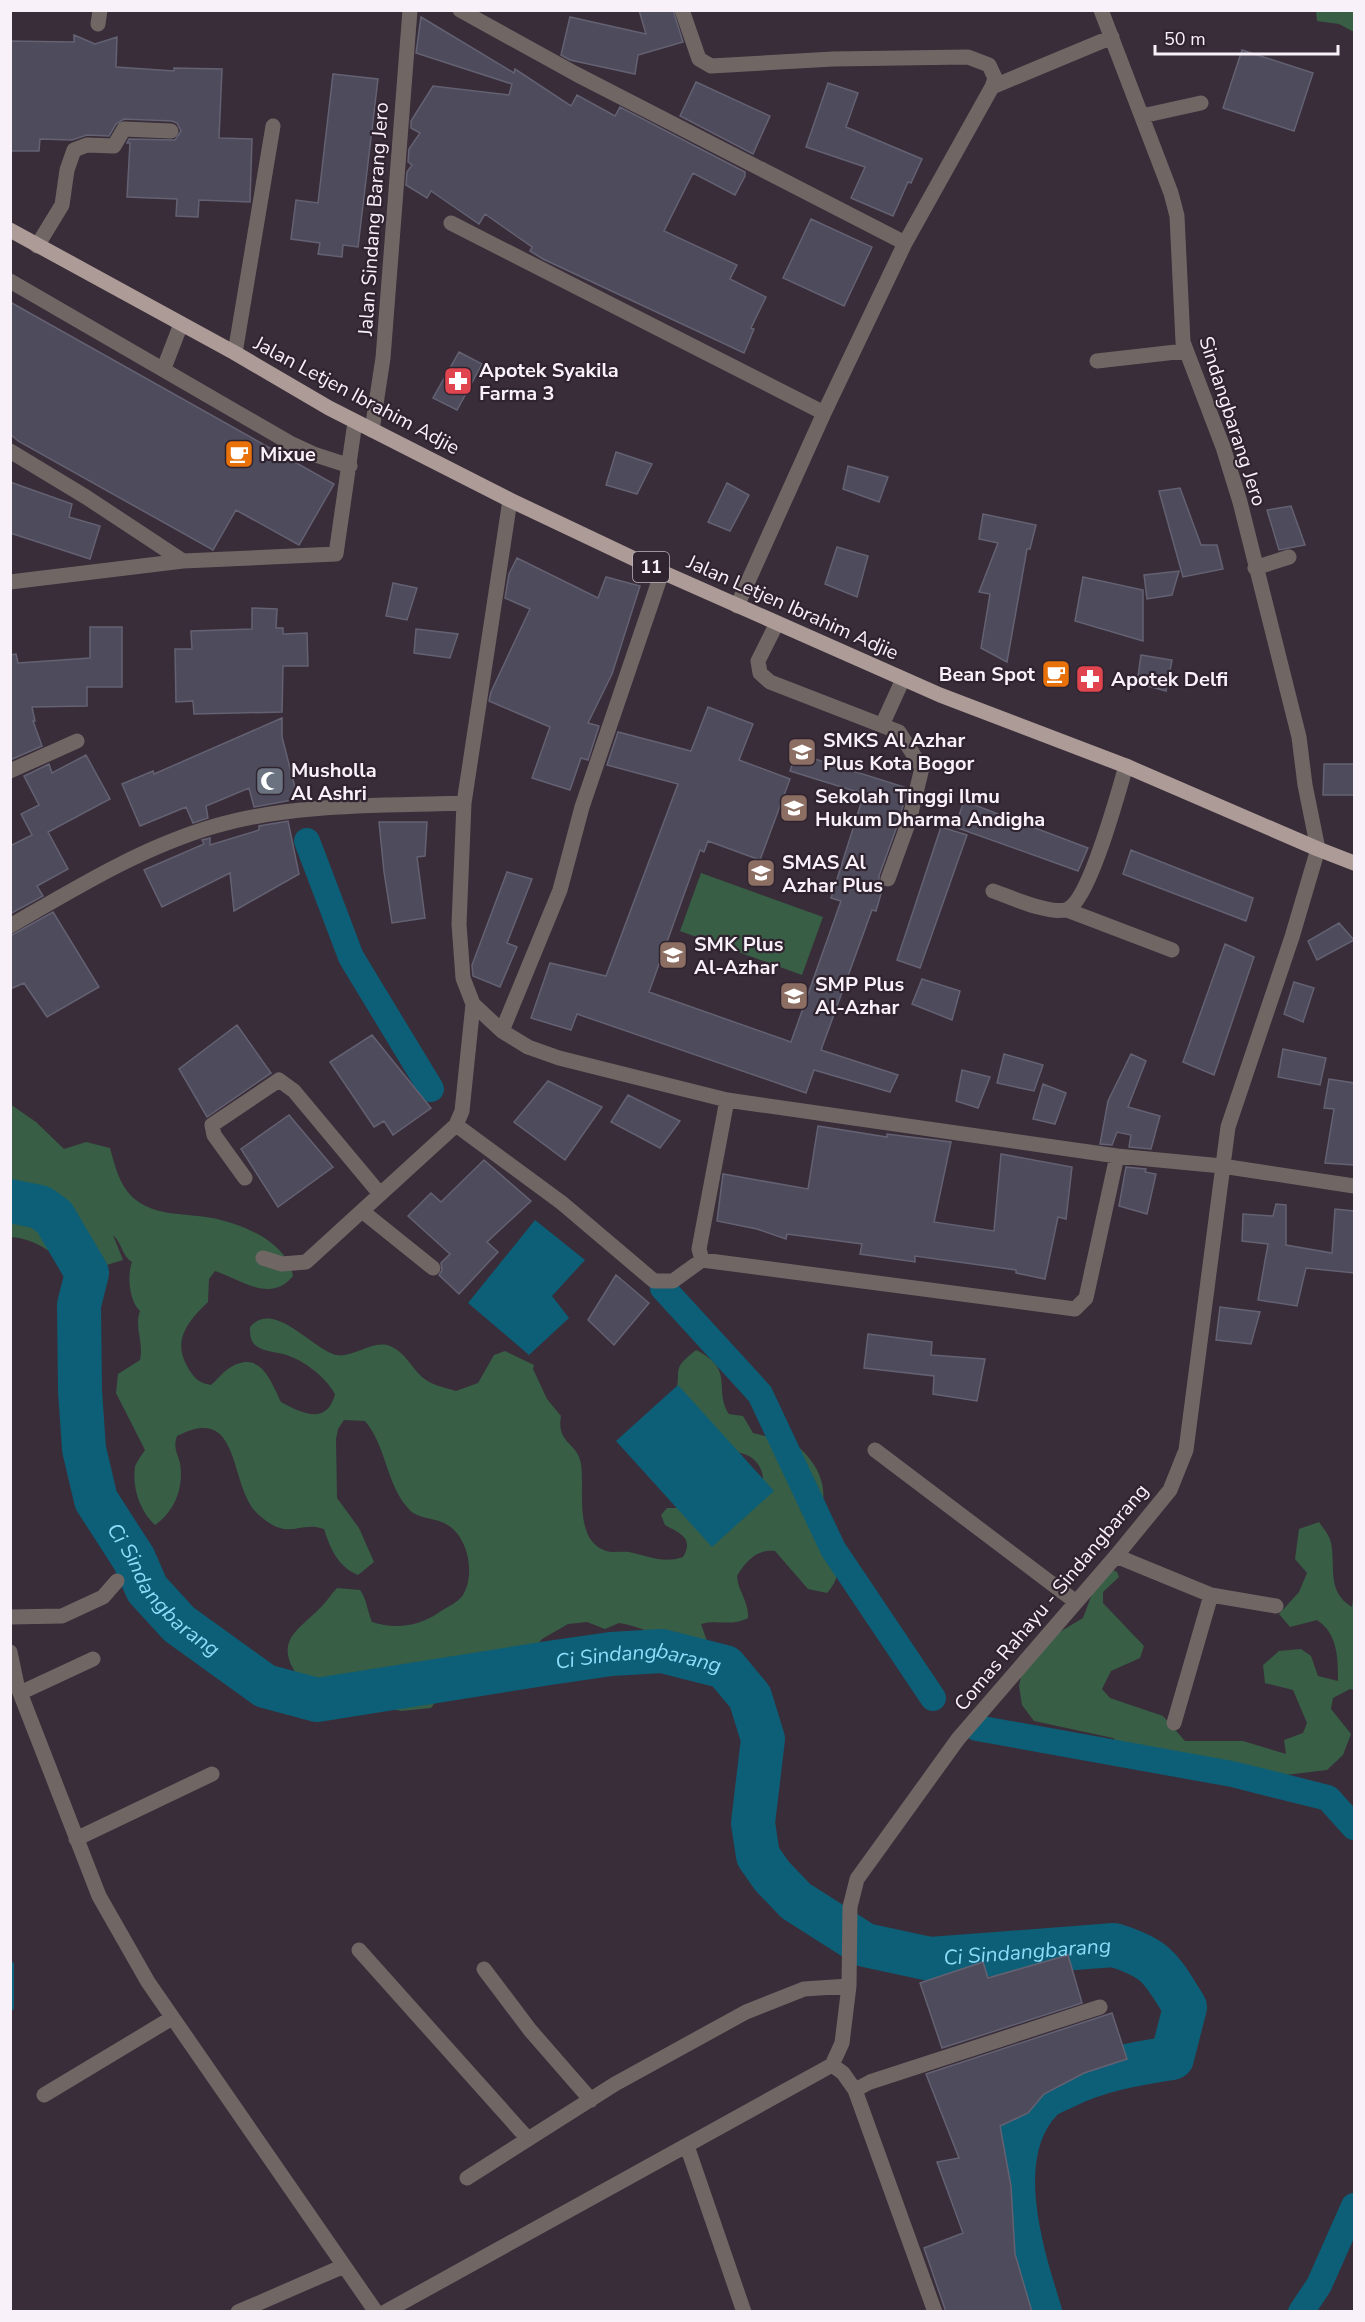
<svg xmlns="http://www.w3.org/2000/svg" width="1365" height="2322" font-family="'Nunito Sans',sans-serif">
<style>
.green{fill:#385e46}
.water{fill:#0d5f77}
.lines{fill:none;stroke-linecap:round;stroke-linejoin:round}
.stream{stroke:#0d5f77;stroke-width:8}
.canal{stroke:#0d5f77;stroke-width:26}
.river{stroke:#0d5f77;stroke-width:44}
.building{fill:#4e4c5c;stroke:#636172;stroke-width:1.5}
.minor{stroke:#706765;stroke-width:15}
.major{stroke:#ad9b97;stroke-width:15}
.labels{text-anchor:middle;stroke-width:4.5;stroke-linejoin:round;paint-order:stroke}
.shield{fill:#2f242f;stroke:#bcb4bc;stroke-width:1.5}
.shield-label{font-size:18px;font-weight:bold;fill:#f9f1f9}
.street-label{font-size:20px;fill:#f9f1f9;stroke:#2f242f}
.poi-label{font-size:20px;font-weight:bold;fill:#f9f1f9;stroke:#2f242f;text-anchor:start}
.water-label{font-size:21px;font-style:italic;fill:#8cdcfa;stroke:#2f242f}
</style>
<rect width="100%" height="100%" fill="#392d39"/>
<path class="green" d="M1316,11h38v21l-15,-8 -22,-3z
M701,873l122,44 -21,58 -122,-44z
M10,1104l26,18 28,27 22,-7 24,6c5,18 10,40 26,52 22,17 51,13 76,18 31,6 75,24 81,58 -22,28 -53,3 -78,-5l-6,8 -1,23c-19,18 -36,38 -21,64 6,11 11,17 24,19 6,-5 11,-12 17,-16 31,-21 42,10 53,33 20,11 46,24 54,-8 -10,-18 -33,-35 -52,-40 -9,-2 -21,-3 -28,-9 -5,-5 -5,-11 -5,-18 23,-27 59,18 83,27 19,7 37,-15 57,-8 15,6 21,21 32,31 9,8 24,11 34,14l22,-8 16,-28 11,-4 29,14 -1,4 14,30 14,17c-5,28 17,26 20,48 4,25 -8,76 25,87 7,2 16,0 23,1 20,4 34,12 54,5 11,-19 -2,-23 -18,-32l-4,-10 6,-7h10l51,21c23,-11 51,-49 24,-71 -9,-7 -21,-5 -30,-11 -14,-9 -35,-39 -47,-52 8,-26 -6,-24 21,-45 40,20 17,39 33,64l14,2 10,17 12,3 10,-3c26,10 52,38 48,68 -1,9 -9,17 -8,26 3,28 39,35 12,66l-19,-4 -33,-38c-18,-2 -29,10 -38,25 1,16 12,25 11,42 -17,9 -30,1 -47,6l7,20c-28,20 -30,0 -53,-10 -11,-5 -24,-9 -36,-11l-14,6 -18,-7 -19,2 -26,15 -13,17 -9,5 -45,3 -10,5 -9,5 -25,34 -30,3 -9,-2 -51,-22 -45,-14c-23,-34 7,-46 26,-67 6,-6 9,-12 15,-18l23,2c7,10 7,20 12,32 24,8 49,4 69,-11 8,-5 16,-8 22,-16 13,-22 5,-61 -19,-72 -13,-6 -28,-4 -37,-16 -21,-25 -21,-61 -42,-86l-21,-1 -6,9 -2,10 1,59 22,30 15,34 -16,13c-20,-8 -28,-27 -34,-46 -26,-9 -34,13 -64,-13 -33,-27 -16,-115 -83,-80 -4,11 0,16 3,27 4,24 -5,48 -25,62 -15,-14 -23,-37 -20,-58 1,-5 7,-12 10,-17l-29,-57 2,-19 22,-14c4,-18 -6,-33 0,-49 -11,-11 -13,-35 -8,-49 -10,-6 -10,-19 -19,-27l10,25 -46,14c-20,-18 -39,-35 -66,-37z
M1319,1522c4,6 11,14 12,21 5,24 -5,48 21,64l2,-17v100l-4,-1 -17,9 -2,11 20,25 -8,21 -16,15 -100,12 -35,-4 -64,-26 -15,-14 -79,-17 -12,-16 -3,-19 6,-29 8,-9 50,-30 15,-40 13,-9 6,3 2,5 -16,15v11l41,43 -4,12 -29,13 -9,18 8,9 53,18 22,25h58l43,13 -2,-14 19,-7 4,-10 -14,-33 -28,-7 -2,-18 16,-14 22,-2 10,7 7,20 20,5c0,-23 0,-47 -21,-61l-27,7 -11,-13 20,-22 8,-19 -12,-14 4,-30z"/>
<path class="water" d="M535,1220l50,40 -33,36 17,22 -40,37 -61,-52z
M678,1385l96,106 -62,56 -96,-106z"/>
<g class="lines">
<path class="stream" d="M10,1965v42"/>
<path class="canal" d="M307,841l44,116 80,132
M663,1288l97,106 73,155 100,149
M977,1728l255,46 96,24 26,29
M1301,2312l18,-27 35,-79"/>
<path class="river" id="s1" d="M10,1201l30,6 14,10 33,56 -8,32 1,86 4,58 12,51 38,59 13,30 32,35 86,62 52,14 232,-37 62,-9 51,-3 63,16 25,30 13,42 -10,84 5,33 14,20 24,25 69,44 65,14 184,-14c45,14 47,24 71,62l-13,51c-39,6 -74,12 -110,30 -6,3 -15,6 -20,11 -52,53 -22,150 -2,213"/>
</g>
<path class="building" d="M639,10h34l10,32 -45,13 -3,19 -65,-14 -9,-5 9,-38 76,17z
M421,17l93,56 1,-4 56,37 6,-11 38,21 5,-9 125,65v4l-10,19 -42,-22 -29,58 73,34 -7,14 36,18 -15,31 3,1 -10,24 -201,-94 -13,-8 2,-4 -47,-33 -6,10 -48,-33 -4,7 -21,-13 1,-13 5,-7 -4,-3 1,-13 11,-16 -9,-5v-7l22,-35 76,9 3,-11 -96,-31z
M74,35l21,9 22,-7 -1,30 58,4v-3l48,1 -3,69 33,1 -2,63 -51,-2 -1,17 -22,-1 1,-17 -50,-2 3,-54h-3l2,-4 46,1 6,-9 -4,-8 -5,-2 -48,-2 -8,5 -7,12 -22,-1 -15,5 -32,-1 -1,12h-29v-110l64,1z
M1242,50l71,23 -19,58 -71,-23z
M333,74l45,5 -20,168 -15,-2 -1,12 -24,-3 2,-11 -29,-4 5,-39 22,3z
M696,82l74,34 -17,38 -73,-38z
M828,83l30,10 -12,34 76,32 -11,24 -3,-1 -15,34 -42,-18 14,-31 -59,-20z
M811,219l61,28 -28,59 -61,-28z
M10,302l324,182 -35,61 -63,-35 -23,40 -195,-109 -8,-7z
M459,352l23,12 -25,46 -24,-12z
M616,452l36,12 -15,30 -31,-9z
M848,466l40,11 -9,25 -36,-13z
M10,482l62,22 -3,13 31,9 -10,33 -80,-26z
M727,483l22,12 -19,36 -22,-9z
M1180,488l21,57h16l6,24 -40,8 -24,-86z
M1291,506l14,39 -26,5 -12,-40z
M983,514l53,11 -6,24h-3l-20,113 -26,-14 9,-54 -11,-2 19,-49 -19,-4z
M837,547l31,9 -11,41 -32,-13z
M517,558l81,40 8,-21 34,9 -28,88 -24,49 11,3 -11,34 -7,-2 -11,32 -38,-12 18,-51 -61,-26 2,-9 39,-83 -25,-11 4,-24z
M1179,571l-7,24 -25,4 -3,-24z
M1083,577l60,13v51l-68,-20z
M393,583l24,5 -10,32 -21,-4z
M252,608l25,1 -1,19h7v6l24,-1 1,33h-25l-1,46 -88,2 -1,-13 -17,1 -1,-53h17l-1,-18 61,-2z
M90,627h32v60h-35v19l-55,1 3,14h-2l9,25 -32,14v-105l6,-1 2,9 72,-5z
M416,629l42,5 -8,24 -36,-5z
M1141,655l31,5 -6,31 -29,-8z
M708,707l45,17 -14,36 51,19 -30,81 -52,-19 -4,11 -4,-2 -51,142 142,50 50,-141 -10,-3 33,-104 -74,-23 6,-18 111,35 -7,30 -21,58v5l4,6 -7,24 -4,-1 -51,140 77,25 -8,17 -76,-22 -8,23 -229,-79 -6,16 -40,-12 19,-55 56,13 72,-192 -71,-19 11,-33 73,19z
M282,718v19l16,62 -44,8 -5,-19 -43,18 2,12 -15,5 -7,-16 -46,19 -18,-42 31,-13 1,3z
M86,755l24,44 -62,33 20,37 -31,17 6,10 -33,18v-68l22,-11 -11,-21 18,-9 -15,-29 25,-12 3,9z
M1324,764h30v31h-31z
M964,801l124,47 -10,23 -123,-44z
M288,821l11,53 -65,37 -4,-38 -68,34 -18,-37 60,-26 -2,-4 8,-2v7l49,-15v-4z
M379,822h48l-2,34 -8,1 8,61 -33,5 -8,-51z
M941,827l26,8 -47,133 -23,-8z
M1131,850l122,48 -7,23 -123,-47z
M507,872l25,7 -25,64 10,4 -17,40 -27,-11 -1,-11z
M53,912l46,75 -52,30 -23,-34 -14,6v-53z
M1339,923l15,17 -37,20 -9,-19z
M1225,944l29,13 -40,118 -31,-13z
M922,979l38,12 -8,29 -40,-16z
M1294,982l20,6 -11,34 -19,-8z
M237,1025l34,48 -64,44 -28,-48z
M372,1035l59,73 -38,27 -9,-14 -10,6 -44,-65z
M1283,1049l43,9 -6,27 -42,-8z
M1004,1054l39,11 -9,26 -37,-8z
M1131,1054l15,7 -18,46 32,9 -9,33 -22,-2 2,-12 -14,-3 -5,13 -12,-1 8,-43z
M962,1070l28,7 -12,31 -22,-7z
M1329,1079l25,4v82l-29,-2 9,-54 -10,-1z
M548,1081l54,26 -37,53 -51,-38z
M1043,1084l23,9 -11,31 -22,-5z
M628,1095l52,26 -20,27 -49,-26z
M289,1115l44,52 -55,40 -37,-58z
M818,1126l69,11v-3l64,8 -17,80 60,9 7,-77 71,13 -6,52 -8,-2 -13,62 -29,-6v-3l-101,-14v6l-55,-8 2,-10 -75,-10 -1,5 -29,-10 -40,-8 6,-47 85,15z
M484,1160l47,41 -44,41 11,10 -39,42 -20,-19 3,-5 -1,-7 9,-9 -42,-38 23,-23 10,9z
M1126,1167l20,2 -1,3 11,2 -9,40 -28,-8z
M1276,1204l10,1v40l46,8 3,-44 19,2v62l-48,-5 -9,38 -39,-6 10,-56 -26,-3 1,-27 30,2z
M616,1275l33,28 -35,42 -26,-25z
M1220,1307l40,5 -9,32 -35,-4z
M868,1334l64,8 -1,13 54,4 -8,42 -44,-7 1,-18 -70,-8z
M1068,1955l14,48 -140,45 -22,-65 63,-21 5,16z
M1112,2013l15,46 -43,14 -40,21 -16,19 -28,13 11,60 4,68 17,58h-86l-22,-64 39,-15 -26,-71 22,-4 -33,-84z"/>
<g class="lines">
<path class="minor" d="M460,10l116,64 329,169
M682,10l17,49 12,7 122,-7 135,-2 21,8 6,13 -3,9 -87,156 -81,170 -87,193
M98,24l2,-14
M992,87l120,-50
M1142,116l59,-13
M451,223l373,190
M37,246l25,-41 5,-35 7,-20 13,-5 27,1 10,-17 47,2
M10,281l280,162 26,12 34,11
M235,353l38,-227
M1097,361l88,-10
M164,368l17,-44
M372,430l11,-72 27,-348
M10,451l76,46 97,64
M510,500l-46,303 -5,121 4,54 10,26 29,27 26,16 31,11 168,42 390,56 105,10 132,20
M1255,568l34,-11
M10,582l173,-21 153,-7 19,-132
M777,623l-19,38 2,12 10,9 129,50 23,36 -13,53 -21,58
M883,723l20,-44
M10,771l67,-30
M993,891c17,6 59,25 75,18 22,-11 50,-116 58,-143
M1067,910l105,40
M10,926c66,-38 132,-79 205,-100 79,-23 167,-20 249,-23
M502,1031l58,-141 22,-83 80,-235
M456,1125l106,78 92,78h19l29,-21 373,49 11,-11 31,-142
M245,1178l-31,-43 -2,-10 67,-45 15,11 86,103
M362,1211l71,57
M263,1258l19,6 24,-2 150,-137 6,-14 11,-107
M702,1260l-3,-11 28,-149
M875,1450l201,152
M1116,1556l95,39 65,11
M10,1617l52,-1 41,-19 14,-16
M10,1652l7,33 82,211 49,86 228,330
M20,1693l73,-34
M1174,1723l37,-128
M76,1839l136,-65
M359,1950l169,189
M484,1969l46,61 61,70
M832,2065l10,-22 7,-57 1,-79 7,-28 101,-140 158,-183 54,-66 16,-40 42,-323 64,-190 26,-88 -13,-64 -6,-48 -59,-235 -17,-55 -40,-105 -6,-126 -6,-23 -70,-183
M832,2065l11,8 12,17 80,222
M855,2090l15,-8 230,-75
M44,2095l128,-77
M687,2146l57,166
M467,2178l148,-94 131,-72 58,-23 45,-3
M238,2312l106,-46
M385,2312l447,-247"/>
<path class="major" d="M10,230l225,123 94,55 181,92 152,72 278,123 186,71 192,83 36,14"/>
</g>
<defs>
<g id="pharmacy-square" transform="scale(1.5)"><rect x="-9" y="-9" width="18" height="18" rx="4" fill="#e0444e" stroke="#2f242f"/><path d="M-2-6h4v4h4v4h-4v4h-4v-4h-4v-4h4Z" fill="#fff"/></g>
<g id="cafe-square" transform="scale(1.5)"><rect x="-9" y="-9" width="18" height="18" rx="4" fill="#e8710a" stroke="#2f242f"/><path d="M-5.5-4.5H6V0H3Q3 3.5 0 3.5H-2.5Q-5.5 3.5-5.5 0ZM3-3.2v2h1.7v-2ZM-6 4.5H4V6H-6Z" fill="#fff"/></g>
<g id="school-square" transform="scale(1.5)"><rect x="-9" y="-9" width="18" height="18" rx="4" fill="#8d6e63" stroke="#2f242f"/><path d="M0-5L7-2L0 1L-7-2ZM-4 1L0 2.5L4 1V4Q0 6-4 4Z" fill="#fff"/></g>
<g id="mosque-square" transform="scale(1.5)"><rect x="-9" y="-9" width="18" height="18" rx="4" fill="#6b7280" stroke="#2f242f"/><path d="M3.5-4.9A6 6 0 1 0 3.5 4.9A5 5 0 1 1 3.5-4.9Z" fill="#fff"/></g>
<g id="university-square" transform="scale(1.5)"><rect x="-9" y="-9" width="18" height="18" rx="4" fill="#8d6e63" stroke="#2f242f"/><path d="M0-5L7-2L0 1L-7-2ZM-4 1L0 2.5L4 1V4Q0 6-4 4Z" fill="#fff"/></g>
</defs>
<g fill-rule="evenodd">
<use href="#pharmacy-square" x="458" y="381"/>
<use href="#cafe-square" x="239" y="454"/>
<use href="#cafe-square" x="1056" y="674"/>
<use href="#pharmacy-square" x="1090" y="679"/>
<use href="#school-square" x="802" y="752"/>
<use href="#mosque-square" x="270" y="781"/>
<use href="#university-square" x="794" y="808"/>
<use href="#school-square" x="761" y="873"/>
<use href="#school-square" x="673" y="955"/>
<use href="#school-square" x="794" y="996"/>
</g>
<g class="labels">
<rect class="shield" x="633" y="552" width="36" height="30" rx="4.5"/>
<g class="shield-label">
<text x="651" y="573">11</text>
</g>
<g class="street-label">
<text transform="translate(373 219) rotate(-86)" y="7">Jalan Sindang Barang Jero</text>
<text transform="translate(357 395) rotate(28)" y="7">Jalan Letjen Ibrahim Adjie</text>
<text transform="translate(1233 421) rotate(72)" y="7">Sindangbarang Jero</text>
<text transform="translate(793 607) rotate(24)" y="7">Jalan Letjen Ibrahim Adjie</text>
<text transform="translate(1051 1597) rotate(-50)" y="7">Comas Rahayu - Sindangbarang</text>
</g>
<g class="poi-label">
<text x="479" y="377">Apotek Syakila<tspan x="479" dy="23">Farma 3</tspan></text>
<text x="260" y="461">Mixue</text>
<text x="1035" y="681" text-anchor="end">Bean Spot</text>
<text x="1111" y="686">Apotek Delfi</text>
<text x="823" y="747">SMKS Al Azhar<tspan x="823" dy="23">Plus Kota Bogor</tspan></text>
<text x="291" y="777">Musholla<tspan x="291" dy="23">Al Ashri</tspan></text>
<text x="815" y="803">Sekolah Tinggi Ilmu<tspan x="815" dy="23">Hukum Dharma Andigha</tspan></text>
<text x="782" y="869">SMAS Al<tspan x="782" dy="23">Azhar Plus</tspan></text>
<text x="694" y="951">SMK Plus<tspan x="694" dy="23">Al-Azhar</tspan></text>
<text x="815" y="991">SMP Plus<tspan x="815" dy="23">Al-Azhar</tspan></text>
</g>
<g class="water-label">
<text dy="7" stroke="none"><textPath href="#s1" startOffset="456">Ci Sindangbarang</textPath></text>
<text dy="7" stroke="none"><textPath href="#s1" startOffset="978">Ci Sindangbarang</textPath></text>
<text dy="7" stroke="none"><textPath href="#s1" startOffset="1572">Ci Sindangbarang</textPath></text>
</g>
</g>
<rect width="1365" height="2322" fill="none" stroke="#f9f1f9" stroke-width="24"/>
<path d="M1155 45v9h183v-9" fill="none" stroke="#f9f1f9" stroke-width="3"/>
<text x="1164" y="45" font-size="18" fill="#f9f1f9" stroke="#2f242f" stroke-width="4.5" paint-order="stroke">50 m</text>
</svg>
